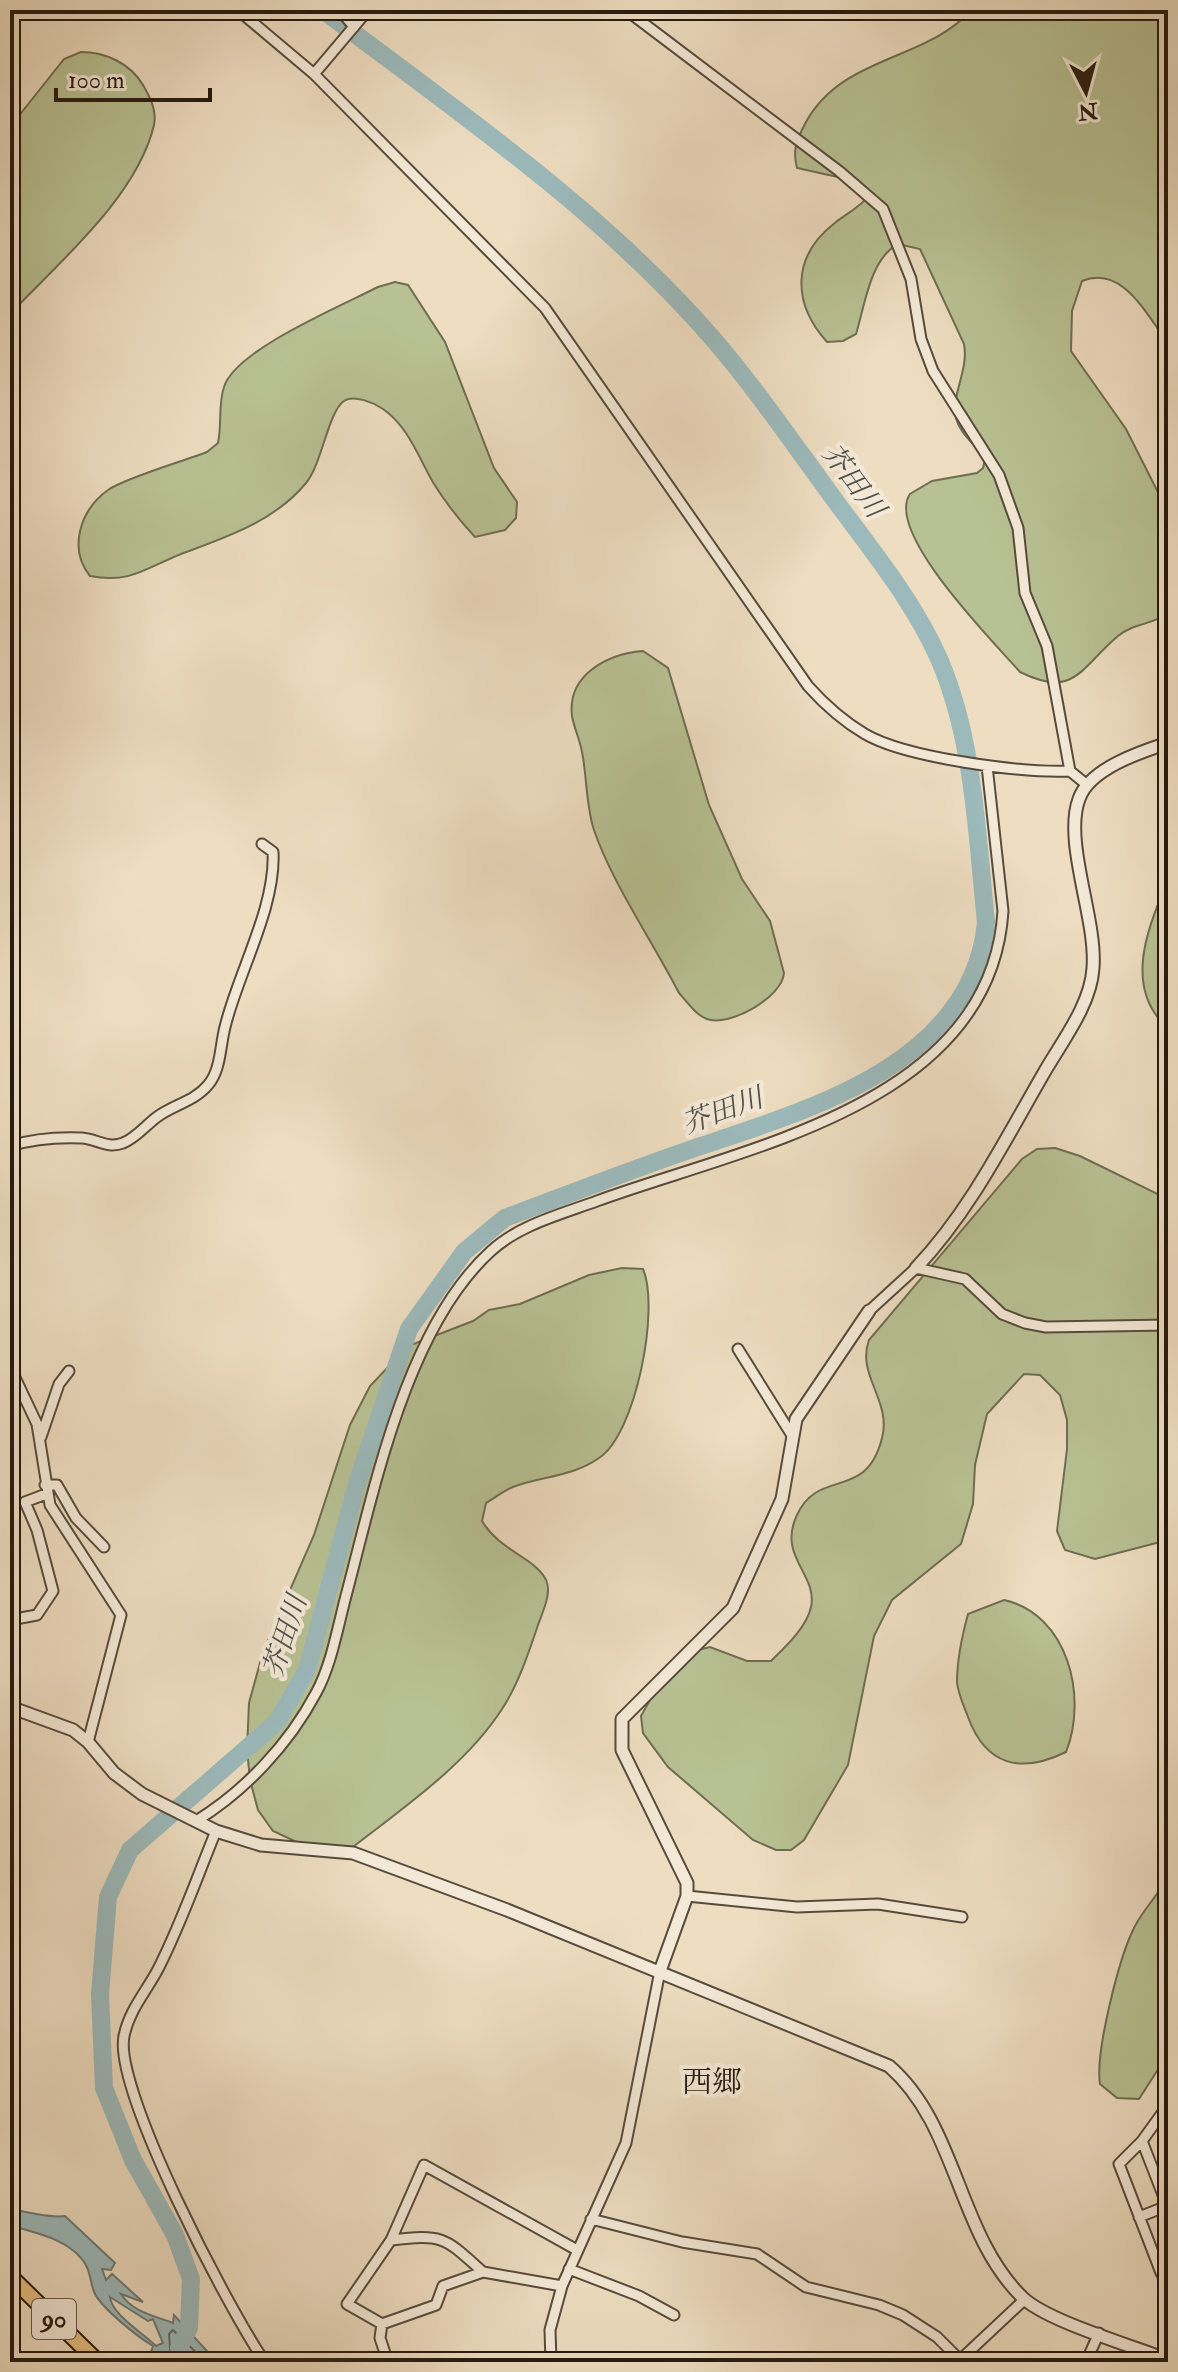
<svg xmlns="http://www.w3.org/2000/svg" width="1178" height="2372" font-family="'IM FELL Double Pica','Noto Serif JP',serif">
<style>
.green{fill:#b8c193;stroke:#6e6e52;stroke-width:2}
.water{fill:#9cbabc;stroke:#6c7a78;stroke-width:2;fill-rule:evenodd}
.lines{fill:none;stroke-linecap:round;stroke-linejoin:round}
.shore{stroke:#606a66;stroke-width:2}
.river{stroke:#9cbabc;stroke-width:18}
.minor-casing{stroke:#574b3d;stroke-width:13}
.tertiary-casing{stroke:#574b3d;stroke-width:15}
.primary-casing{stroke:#251a11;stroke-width:18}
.minor{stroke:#f4e9d7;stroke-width:9}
.tertiary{stroke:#f4e9d7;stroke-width:11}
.primary{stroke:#e7be80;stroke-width:14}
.labels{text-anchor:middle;stroke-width:8;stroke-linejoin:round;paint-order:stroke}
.shield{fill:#f4e9d7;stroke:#63584c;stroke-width:2}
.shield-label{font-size:24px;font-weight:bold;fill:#251a11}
.water-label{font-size:28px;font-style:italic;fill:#4f524d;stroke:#f4e9d7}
.quarter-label{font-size:30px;fill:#251a11;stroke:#f4e9d7}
</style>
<rect width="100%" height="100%" fill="#eeddc1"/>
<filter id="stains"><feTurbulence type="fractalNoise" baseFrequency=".0025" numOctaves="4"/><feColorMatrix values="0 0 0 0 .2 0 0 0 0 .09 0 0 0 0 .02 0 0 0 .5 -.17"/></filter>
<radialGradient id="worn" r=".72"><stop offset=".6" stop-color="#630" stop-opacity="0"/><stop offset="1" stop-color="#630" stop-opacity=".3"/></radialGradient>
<path class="green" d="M971,10h197v333c-21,-27 -45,-79 -86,-62l-10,30 -1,40 55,78 42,83v101c-15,12 -35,10 -50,23 -38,32 -43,63 -98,36 -26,-30 -136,-140 -110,-178l22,-13 45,-8 6,-5 2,-9c-8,-14 -25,-24 -29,-41 -5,-24 13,-48 8,-74l-44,-95 -22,-5c-28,15 -33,61 -42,90l-13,7 -16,1c-35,-39 -36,-86 9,-120 11,-9 25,-15 34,-28l-10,-12 -63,-14c-5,-19 0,-29 9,-46 37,-67 121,-61 165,-112z
M81,52c24,0 49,11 62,33 7,12 14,25 11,40 -17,72 -95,137 -144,189v-187l54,-68z
M395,282l13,3 37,57 49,126 23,34 -1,16 -11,12 -30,7c-15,-16 -29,-34 -41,-53 -15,-25 -25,-57 -51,-75 -9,-6 -29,-15 -39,-8 -16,11 -22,63 -38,82 -32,39 -80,54 -125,71 -35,14 -51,30 -91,22 -22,-27 -10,-66 18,-86 17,-12 76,-29 99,-38l11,-9c4,-18 0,-39 6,-56 11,-37 119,-82 154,-100z
M643,651l25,17 41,137 33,74 28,42 14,52c-2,25 -55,54 -77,46 -11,-4 -20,-17 -28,-26 -26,-51 -67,-110 -85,-163 -8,-24 -7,-53 -12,-78 -2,-12 -8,-24 -10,-36 -5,-41 35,-62 71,-65z
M1168,881v147c-45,-39 -21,-101 0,-147z
M1055,1148l25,8 88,43v341l-73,19 -30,-9 -8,-19 10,-82v-29l-7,-25 -20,-20 -16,-1 -37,40 -12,51 -2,39 -12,40 -69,56 -18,36 -26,129 -44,75 -13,10h-15l-23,-10 -85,-73 -25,-34 -2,-17 18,-32 35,-33 16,-4 37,14h24c14,-14 36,-34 40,-54 7,-33 -34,-50 -14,-92 22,-48 69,-13 85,-77 10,-37 -26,-63 -13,-98l153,-181 15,-10z
M622,1268l21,1c17,39 -7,165 -44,189 -27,19 -57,18 -86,29 -10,4 -18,11 -27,16l-4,18c18,30 51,36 63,57 8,13 -2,33 -7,47 -9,27 -20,60 -36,84 -37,58 -105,103 -158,145l-26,-2 -45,-21 -15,-21 -8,-30 -3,-31 2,-46 14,-51 51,-117 36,-110 20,-39 38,-40 65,-25 16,-11 31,-6 69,-29z
M1004,1600c64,14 84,97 62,152 -45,22 -80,14 -98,-35 -4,-11 -10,-23 -11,-35 0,-23 5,-46 11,-68z
M1168,1876v178l-29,45 -22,-1 -17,-14c-5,-32 19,-126 34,-156 9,-19 25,-33 34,-52z"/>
<path class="water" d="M10,2208c12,4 43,10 55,8l50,47 -4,7 -9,-1 4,11 6,-6 31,28 -22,-8c11,18 34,22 52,29l1,-8 43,47h-50l-17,-7 3,-9c-15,-9 -52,-38 -59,-54 -4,-11 -4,-25 -13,-34 -18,-21 -48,-25 -71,-33zM110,2297l38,24 5,-2 10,24 -7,3c-12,-12 -45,-32 -46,-49z"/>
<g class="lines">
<path class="shore" d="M171,2362l-2,-28 4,-4 33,32"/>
<path class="river" d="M179,2348l10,-20 2,-49 -16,-44 -42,-75 -29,-72 -4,-94 8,-97 22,-47 147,-128 30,-52 51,-190 51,-151 55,-77 41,-34c64,-24 128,-49 193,-71 113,-38 275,-84 288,-225 -9,-86 -12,-181 -46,-261 -25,-58 -69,-112 -106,-162 -39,-53 -77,-109 -120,-159 -111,-129 -256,-228 -391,-330"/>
<g class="minor-casing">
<path id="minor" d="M238,10l76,64 231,234 263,378c17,19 35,35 57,48 41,24 157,39 205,37
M340,10l14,17
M626,10l213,161 44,38 28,70 10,60 12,32 66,104 19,53 7,65 22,53 23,125 16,13
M314,74l54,-64
M10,1146c23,-7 48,-9 72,-8 15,1 25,11 41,5 12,-4 23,-18 34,-26 16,-12 38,-16 51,-32 13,-15 12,-39 17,-58 13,-54 51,-120 48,-175l-11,-8
M869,1311l47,-43 49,11 37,35 23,9 21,4 122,-2
M738,1349l55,88
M10,1367l27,57 13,81 71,110 -33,127
M41,1437l18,-53 10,-13
M45,1485h12l19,33 28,29
M10,1620l27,-5 16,-24 -16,-61 -12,-28 21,-8
M196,1821c49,-30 93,-77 120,-128 16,-29 22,-68 31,-101 28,-106 60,-265 144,-341 28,-26 71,-37 106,-50 147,-54 394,-96 406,-290l-16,-145
M216,1831c-19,46 -36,96 -59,140 -12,22 -28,40 -33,65 -11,53 106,276 141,326
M687,1896l110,11 81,-3 84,13
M1168,2105l-26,36 26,67
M1142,2141l-23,23 42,109 7,9
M1139,2217l28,-11
M591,2219l91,23 75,12 49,33 73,18 24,10 34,22 25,25
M391,2240c53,-6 53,-3 92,32
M569,2269l70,27 35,19
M382,2324l54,-19 7,-19 40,-14 79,14
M960,2360l64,-60
M388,2362l-8,-24 2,-14 -35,-20 44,-64 33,-75 153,85
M551,2362l-1,-32 12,-44 64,-143 34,-172
M1086,2362l13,-29"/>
</g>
<g class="tertiary-casing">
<path id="tertiary" d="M916,1268c54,-57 89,-128 129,-197 18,-31 46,-67 48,-103 4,-49 -30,-126 -14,-169 10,-30 61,-47 89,-56
M10,1707l63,23 15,12 26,31 28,21 74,37 45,14 92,8 154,57 382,156c69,60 68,167 133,231 24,24 111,49 146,63
M660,1971l27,-75v-13l-65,-133v-31l111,-111 49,-109 14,-80 73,-108"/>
</g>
<g class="primary-casing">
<path id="primary" d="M10,2276l88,86"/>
</g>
<use href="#minor" class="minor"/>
<use href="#tertiary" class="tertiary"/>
<use href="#primary" class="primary"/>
</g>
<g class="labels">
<rect class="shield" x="32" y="2299" width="44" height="40" rx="6"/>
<g class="shield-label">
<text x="54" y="2327">90</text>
</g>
<g class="water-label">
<text transform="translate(854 480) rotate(53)" y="10">芥田川</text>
<text transform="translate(722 1110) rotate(-20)" y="10">芥田川</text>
<text transform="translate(284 1636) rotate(-72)" y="10">芥田川</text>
</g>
<g class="quarter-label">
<text x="712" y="2092">西郷</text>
</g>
</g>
<rect width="1178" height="2372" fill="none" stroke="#eeddc1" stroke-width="40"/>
<rect x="12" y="12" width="1154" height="2348" fill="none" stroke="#251a11" stroke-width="4"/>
<rect x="20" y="20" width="1138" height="2332" fill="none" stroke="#251a11" stroke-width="2"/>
<g transform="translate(1086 92) rotate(174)" stroke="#f4e9d7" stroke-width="6" paint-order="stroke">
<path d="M0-6L14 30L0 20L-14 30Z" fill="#251a11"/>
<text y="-12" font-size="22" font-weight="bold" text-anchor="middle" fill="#251a11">N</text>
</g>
<path d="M56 88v12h154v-12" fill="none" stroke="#251a11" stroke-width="4"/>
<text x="68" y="88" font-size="24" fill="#251a11" stroke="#f4e9d7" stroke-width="6" paint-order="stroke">100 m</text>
<rect width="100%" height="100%" filter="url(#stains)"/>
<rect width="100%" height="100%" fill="url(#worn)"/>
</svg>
